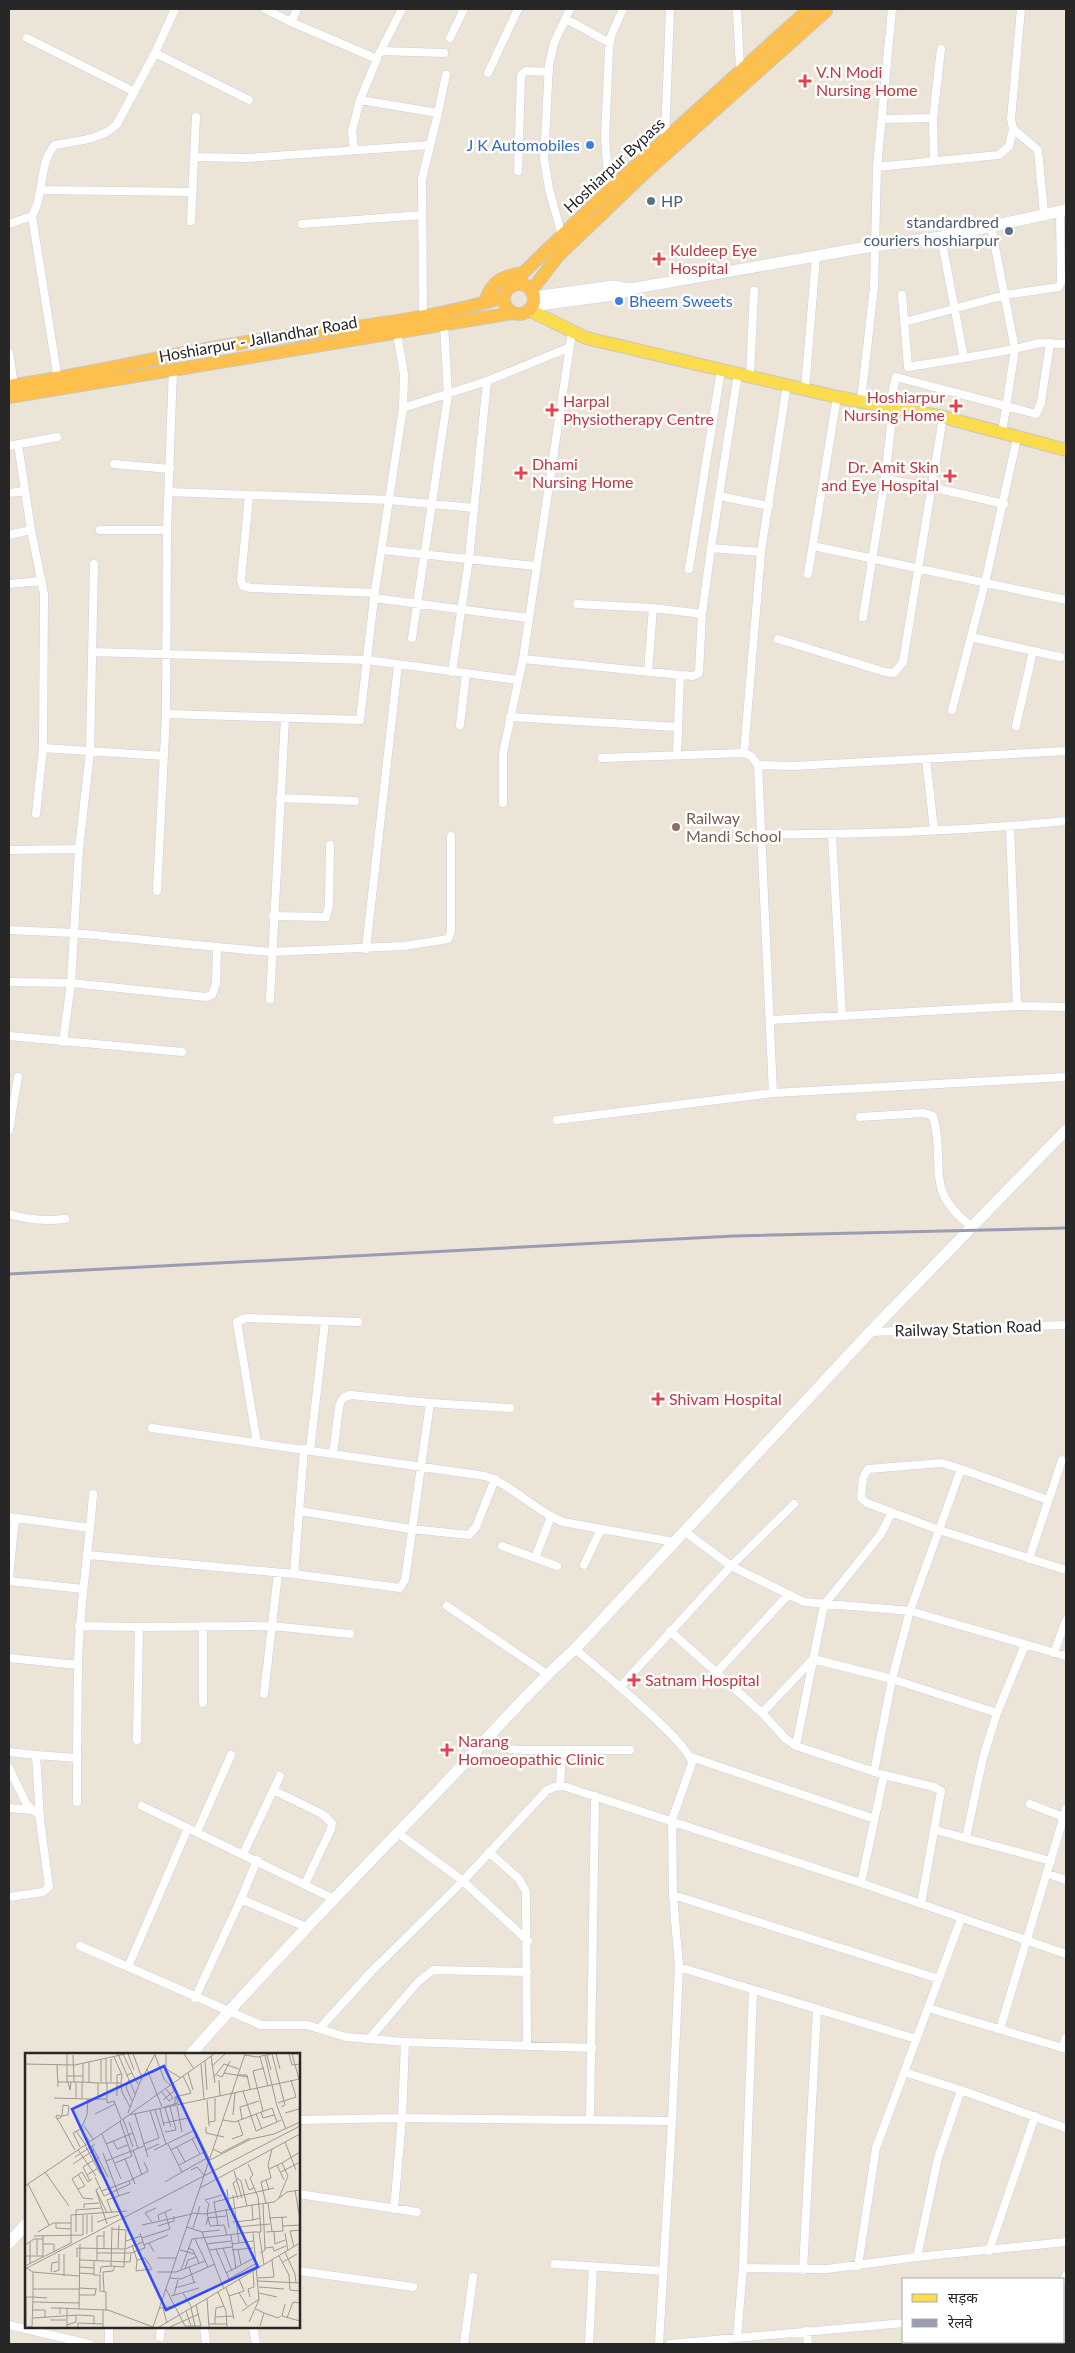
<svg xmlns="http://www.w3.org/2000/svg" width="1075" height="2353" font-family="Lato,'Noto Sans Devanagari',sans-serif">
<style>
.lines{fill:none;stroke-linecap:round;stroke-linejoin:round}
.minor-casing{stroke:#cccfe2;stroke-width:9}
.secondary-casing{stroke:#cccfe2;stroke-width:12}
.primary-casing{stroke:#c7c7c7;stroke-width:14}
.trunk-casing{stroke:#c7c7c7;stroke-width:14}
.minor{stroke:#fff;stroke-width:8}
.secondary{stroke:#fff;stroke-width:11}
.primary{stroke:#fbdc4c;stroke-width:12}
.trunk{stroke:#fdc04d;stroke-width:12}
.rail{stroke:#9a9cb3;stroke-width:3}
.health-dot{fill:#e0444e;stroke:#fff;stroke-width:2}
.shop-dot{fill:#3f7fe0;stroke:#fff;stroke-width:2}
.service-dot{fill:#5c6f8a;stroke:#fff;stroke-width:2}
.education-dot{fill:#8d6e63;stroke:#fff;stroke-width:2}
.labels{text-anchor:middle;stroke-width:5;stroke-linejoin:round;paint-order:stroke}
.health-label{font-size:16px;fill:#be3a42;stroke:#fff;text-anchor:start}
.shop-label{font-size:16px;fill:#366cbe;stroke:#fff;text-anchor:end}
.street-label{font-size:16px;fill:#272727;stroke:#fff}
.service-label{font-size:16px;fill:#4e5e75;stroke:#fff;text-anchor:start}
.education-label{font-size:16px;fill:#785e54;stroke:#fff;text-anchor:start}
.inset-road{fill:none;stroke:#9d9891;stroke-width:1}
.view{fill:#304aff;fill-opacity:0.15;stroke:#304aff;stroke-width:2.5}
.inset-edge{fill:none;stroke:#272727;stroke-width:2.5}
</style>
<rect width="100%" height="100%" fill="#ebe4d7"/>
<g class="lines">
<g class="minor-casing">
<path id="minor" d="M265,9l26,13
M297,9l-6,13 86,37 -17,41 78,13 -16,66 1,136
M737,9l3,61
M1021,9l-10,110 2,10 25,21 6,64
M566,19l44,24
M27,38l108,54
M450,38l14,-29
M381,51l63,2
M155,53l94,47
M379,54l23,-45
M488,73l30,-64
M438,113l8,-38
M933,118l1,43
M882,119l51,-1 8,-69
M665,138l5,-129
M354,149l-2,-18 8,-31
M195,157l53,1 182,-13
M877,167l122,-12 10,-9 4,-17
M518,171l3,-96 5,-4 23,1
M41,190l150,2
M609,190l-4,-53 4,-87 2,-14 12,-27
M32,216l26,164
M191,221l5,-104
M9,224l23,-8c13,-21 6,-53 23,-71 21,-4 47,-5 62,-21l38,-71 20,-44
M302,224l120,-9
M562,236l-13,-47 -5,-30 5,-94 5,-22 16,-34
M941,237l23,121 51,-9 -24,-123
M902,295l6,72 56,-9
M905,322l100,-27 54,-8 2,-5 -1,-71
M9,353l5,32
M750,375l4,-84
M805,389l11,-132
M861,401l13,-114 3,-120 15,-158
M889,407l7,-30 140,37 5,-11 9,-60
M403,408l84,-27 81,-33
M1002,433l13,-84 24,-6 27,1
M18,444l13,86 13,64 -1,154 -7,66
M9,446l48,-9
M114,464l56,5
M885,479l46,8 73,17
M169,492l220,8 85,8
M9,493l16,-2
M249,495l-8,85 2,6 8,2 124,5
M719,496l50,10
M100,530h67
M9,535l22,-5
M813,546l253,54
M711,548l50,4
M382,550l153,16
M689,569l32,-199
M808,574l29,-177
M9,584l33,-3
M374,598l154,20
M577,604l76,4 49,6
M863,617l22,-138 8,-71
M971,637l89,20
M412,638l36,-243 -4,-71
M778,639l107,33 9,1 9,-11 40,-245
M92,652l275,8 151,20
M523,659l157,16 13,1 6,-3 3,-59 9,-66 27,-175
M452,672l17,-113 18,-178
M648,672l5,-64
M952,710l33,-127 32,-145
M166,714l194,6 14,-122 29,-190 1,-33 -7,-42
M510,717l167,10
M460,725l6,-51
M1016,726l17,-75
M43,748l121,8
M744,753l17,-201 26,-168
M677,754l3,-79
M602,758l142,-5 7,3 7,9 35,1 273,-15
M926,759l8,70
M758,765l15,328 293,-16
M280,798l75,3
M503,803v-50l20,-94 49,-327
M1010,827l7,179
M762,834c101,1 203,-3 304,-13
M832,835l10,180
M9,850l70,-1
M157,891l9,-177 1,-184 6,-161
M273,916l53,1 3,-12 1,-60
M9,930l65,3 143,14 -1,37 -4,11 -6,2 -135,-14 -62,-1
M217,947l54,5 133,-6 44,-7 3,-7v-96
M366,949l32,-284
M270,999l15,-281
M771,1020l246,-14 49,1
M9,1036l173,16
M63,1042l8,-59 8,-134 11,-97 4,-188
M860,1117l64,-4 9,3c14,48 -11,73 38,110
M557,1120l216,-27
M9,1130l9,-53
M9,1214c18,6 37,7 56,5
M870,1332l196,-7
M152,1428l333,48c29,10 50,35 78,46l111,20
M257,1443l-20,-121 9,-4 112,4
M310,1450l15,-128
M333,1454l6,-47c2,-8 4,-10 12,-12l79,8 80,5
M961,1469l-22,61 -72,-27 -6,-5 2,-20 5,-9 74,-6 19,6 87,31
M299,1511l112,18 58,6 7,-8 19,-48
M892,1512l-11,22 -57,71 -28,141 88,29 50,12 7,4 -20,113
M9,1517l81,11
M684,1531l47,35 73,36 106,9 156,45
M502,1546l55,20
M88,1555l206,19 106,14 5,-8 25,-177
M535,1558l16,-41
M1029,1559l33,-99
M584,1565l17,-36
M294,1574l10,-125
M9,1577l6,-59
M9,1581l74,8
M447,1606l100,68
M79,1626l60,1 -2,113
M139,1627l133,-1 78,8
M670,1631l92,82 24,26 10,7
M575,1649c21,18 113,92 117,114l-20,57 1,75 6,72 -7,154 -13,223
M1054,1653l12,-33
M9,1658l69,7c1,-58 11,-114 15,-171
M717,1672l71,-77
M620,1687l111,-121 63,-62
M264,1694l14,-121
M203,1703v-77
M762,1713l51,-54 79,20 105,34
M489,1738l21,11 6,1h114
M9,1752l27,3 4,65 9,67 -6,5 -34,5
M36,1755l41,3 1,-93
M691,1757l184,62
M77,1758v44
M9,1768l18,37 13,11
M874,1772l18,-93 18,-68 29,-81 127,40
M560,1785l2,-35
M273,1790l49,24 10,9 -1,6 -26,55
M1030,1804l36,14
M142,1806l192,93
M9,1808l23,2
M935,1830l116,31
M197,1832l34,-77
M398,1833l65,48 65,60
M966,1838l17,-80 14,-45 28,-68
M489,1852l30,27 7,13 1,153
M243,1854l37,-78
M1048,1874l18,6
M861,1883l23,-108
M673,1895l266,84
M241,1899l65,28
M80,1946l181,79h46l39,12 59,5 187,6
M128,1967l60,-139
M679,1967l237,72
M195,1998l46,-99 16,-39
M928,2008l138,41
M320,2028l51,-56 92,-91 84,-91 13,-5 301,98 205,71
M1000,2029l66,-220
M370,2038l48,-56 15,-12 94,2
M1062,2048l4,-10
M904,2072l57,18 105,38
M590,2119l5,-323
M299,2120l103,-2 270,3
M299,2194l118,18
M394,2209l8,-91 3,-76
M989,2251l46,-135
M917,2257l21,-99 23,-68
M555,2264l108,7
M858,2266l18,-118 85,-229
M743,2268l84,1 90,-12 149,-15
M803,2270l14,-260
M299,2271l114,16
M1064,2281l2,-6
M9,2325l80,19
M109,2327v17
M204,2327l2,17
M253,2327l3,17
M807,2331l1,13
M160,2337l1,-10
M737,2337l6,-69 10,-277
M923,2342l1,2
M1055,2342v2
M464,2344l9,-67
M589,2344l4,-77
M670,2344l234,-21"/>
</g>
<g class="secondary-casing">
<path id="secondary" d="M534,297l79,-11 17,3
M532,306l89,-12 9,-5 243,-43 68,-9 125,-27
M191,2054c80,-91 165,-178 249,-265 45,-47 87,-97 135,-140l295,-317 196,-202
M9,2243l17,-19"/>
</g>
<g class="primary-casing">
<path id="primary" d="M529,310l57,28 251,59 106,20 123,33"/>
</g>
<g class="trunk-casing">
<path id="trunk" d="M504 299a15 15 0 1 1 30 0a15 15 0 1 1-30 0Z
M512,286l11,-13 86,-83 200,-181
M531,291l27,-35 91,-87 177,-158
M485,302c7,-21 17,-26 38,-29
M9,386c80,-12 158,-31 238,-44 83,-13 177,-20 257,-45
M9,397c168,-27 335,-56 503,-84"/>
</g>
<use href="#minor" class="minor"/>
<use href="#secondary" class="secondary"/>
<use href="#primary" class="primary"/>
<use href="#trunk" class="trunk"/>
<path class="rail" d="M9,1274l725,-38 332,-8"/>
</g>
<g class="health-dot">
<path d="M802.5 73.5h5v5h5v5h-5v5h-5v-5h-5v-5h5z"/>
<path d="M656.5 251.5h5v5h5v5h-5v5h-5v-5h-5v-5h5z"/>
<path d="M953.5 398.5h5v5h5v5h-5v5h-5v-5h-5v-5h5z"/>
<path d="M549.5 402.5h5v5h5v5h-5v5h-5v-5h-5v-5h5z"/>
<path d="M518.5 465.5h5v5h5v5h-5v5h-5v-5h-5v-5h5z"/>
<path d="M947.5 468.5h5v5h5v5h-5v5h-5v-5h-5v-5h5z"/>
<path d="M655.5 1391.5h5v5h5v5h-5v5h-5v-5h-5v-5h5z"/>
<path d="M631.5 1672.5h5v5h5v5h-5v5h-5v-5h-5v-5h5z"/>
<path d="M444.5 1742.5h5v5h5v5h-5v5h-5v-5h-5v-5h5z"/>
</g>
<g class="shop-dot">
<circle cx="590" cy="145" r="5"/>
<circle cx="619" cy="301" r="5"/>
</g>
<g class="service-dot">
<circle cx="651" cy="201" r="5"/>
<circle cx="1009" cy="231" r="5"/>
</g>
<circle class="education-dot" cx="676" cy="827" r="5"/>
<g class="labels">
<g class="health-label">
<text x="816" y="78">V.N Modi<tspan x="816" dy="18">Nursing Home</tspan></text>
<text x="670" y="256">Kuldeep Eye<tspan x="670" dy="18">Hospital</tspan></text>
<text x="945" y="403" text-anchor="end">Hoshiarpur<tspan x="945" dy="18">Nursing Home</tspan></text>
<text x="563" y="407">Harpal<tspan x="563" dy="18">Physiotherapy Centre</tspan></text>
<text x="532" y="470">Dhami<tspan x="532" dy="18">Nursing Home</tspan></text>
<text x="939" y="473" text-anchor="end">Dr. Amit Skin<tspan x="939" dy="18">and Eye Hospital</tspan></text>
<text x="669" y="1405">Shivam Hospital</text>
<text x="645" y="1686">Satnam Hospital</text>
<text x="458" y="1747">Narang<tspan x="458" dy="18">Homoeopathic Clinic</tspan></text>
</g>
<g class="shop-label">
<text x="580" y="151">J K Automobiles</text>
<text x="629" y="307" text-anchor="start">Bheem Sweets</text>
</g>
<g class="street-label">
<text transform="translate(614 165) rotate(-43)" y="6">Hoshiarpur Bypass</text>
<text transform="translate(258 339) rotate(-10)" y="6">Hoshiarpur - Jallandhar Road</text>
<text transform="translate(968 1328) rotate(-2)" y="6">Railway Station Road</text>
</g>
<g class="service-label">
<text x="661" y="207">HP</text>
<text x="999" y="228" text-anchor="end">standardbred<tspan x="999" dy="18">couriers hoshiarpur</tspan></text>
</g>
<g class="education-label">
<text x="686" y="824">Railway<tspan x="686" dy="18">Mandi School</tspan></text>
</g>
</g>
<g transform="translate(25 2053)">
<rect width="275" height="275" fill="#ebe4d7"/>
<path class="inset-road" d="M42,1v28M93,1l17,40M98,1l9,19M103,1l6,16M108,1l8,21M141,1v15l15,9M159,1l10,15M247,1l13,51 -4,2M251,1l4,15M264,1l3,11 8,-1M273,1h-6l7,25M48,2l1,27M130,2l9,24 6,6M220,2l12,2 14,-3M242,2l4,15M186,3l4,27M240,3l12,50 9,23M89,4l8,18 -1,8M235,4l8,29M81,6v23M86,6v23M180,8l2,29M0,11l50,1 50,-11M58,11v18l15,1v16h9v4l7,-2 7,18M176,11l3,35M32,12l1,22M187,13l13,-12M122,16l15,38M163,20l5,17M199,20l24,4M102,22l5,-2 6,11M119,22l11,-21M192,22l5,2 8,-16M213,22h9l3,14M42,23h16M189,24l10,-13 15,5M104,27l-3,7 6,14M194,27l1,16M33,29h25M43,29l2,8 1,-8M57,29v16M64,29v-20M76,29v-22M73,30h23l1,9 8,15M218,38l13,40 21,-9M137,39l7,9 4,-3 -7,-9M92,43v-21l5,-1M29,45l34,1M51,45v-16M82,45v-16M138,47l11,-9 -2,-6M182,47l2,26M253,50l18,-6 -5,-17M150,52v-8l16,-4 -8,-17M152,53l5,26M139,54l14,-4 -2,-7M140,55l6,19M135,56l4,17M130,57l11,34M238,58l-10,-40 11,-3M236,59l2,6 11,-3M103,60l14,-36M260,60l14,-4 1,-6M70,61l20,-10M105,61l84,-60M110,61l13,43M104,62l171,-36M208,62l2,-22M32,66l3,-1 2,-2v-1l1,-10 6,1 -1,9h-1l-5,1h-3l-2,-1 -1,1v1l1,2 3,4 2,4 13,23M98,66l10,28M217,66l-2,-12 19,-6M198,67l12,2 21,-8M104,69l9,26M184,69l6,-1v-23M139,70l24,-5M59,73l9,13M181,74v6l18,4M237,76l-6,-15 16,-6 5,14 4,-2M51,78l9,13M140,79l11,-2 -6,-23M77,81l19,45M167,86l8,15M207,86l11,-4 -5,-15M64,88l-8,-12 6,-14 1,-16h10M88,88l4,8 11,-4M260,89l11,28M81,91l27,-11M118,91l16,-6 -9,-27M143,91l14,28 27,-15M60,92l16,30M67,93l16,31M55,94l-7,-14 8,-4M152,94l8,15M188,96l8,4 29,-15M53,97l18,26M108,97l9,25M120,97l14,-6M129,97l41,-20 15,30 41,-21 23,-5 26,-12M146,97l27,-14M78,100l16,43M50,104l20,-13M100,106l10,25M81,108l38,-15M90,110l17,-7 -12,-35M257,110l18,-11M48,111l21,-14M223,111l5,11 -3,3 8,19 2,21M154,112l27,-14M252,112l7,15M244,116l13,-6 6,13 -9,22M166,117l6,-3 7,8M209,118l8,27M20,119l24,34M256,119l19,-10M62,122l13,-8M70,124l9,19 26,-12 -1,-3 -27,10M212,125l4,3 6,25M67,126l-4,3 -6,-10 -10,7 11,19 10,1M220,126l4,11 5,-2M212,127l-4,3 5,16M241,127l5,-2 -3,-13 4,-16M65,128l-7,-14 16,-10M104,128l19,-10 -4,-9M140,129l17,-10M3,131l21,41M0,133l104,-71M75,134l-4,3 11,23M175,135l100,-54M53,136l7,-3 -7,-12M202,136l2,19M71,137l11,34M270,137l5,30M208,142l6,48M183,150l-3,-3 17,-5M184,150l-2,10 3,13 14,-1 3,10M243,150l4,28M241,151l-5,-22 5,-2 3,10M227,152l22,-3 13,-10 13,-2M59,155v-4l15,-1M201,156l3,19M87,160l-5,-13 23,-8M167,160l13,1 47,-9 1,15 7,-2 1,14h-8l6,68 -10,22M62,162v19M67,162v17M244,165l18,-1M134,167l-1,-5 14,-6M72,169l22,-7M127,169l-7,-9 11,-5M208,169l20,-2M31,170v5l15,1M117,172l50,-11M181,172l2,-7 18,-2M133,173l16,-5v-5M193,173l-4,-24 60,-14M258,173l17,-1M87,174l-1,39 13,1 2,-37 -14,-1M162,174l15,5 22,57M212,174l33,-3M168,175l7,-22M13,179l15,-9h18M51,179v-22l25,-2M177,179l18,-2M234,179l5,33M241,179l17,-1 -1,-14M249,179l1,12 10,-4M260,180l3,18M206,182l5,34M9,183l49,-1v-20M117,185l28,-9 -5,-17M170,186l13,28M101,188l15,-5M124,190l19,-8M18,191h11v7M55,191l-1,65 29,1 45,17M181,191l25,-3M207,191l21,-3M0,192l9,-6h9M107,192l5,15 8,-2 7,11 -16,2 1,-11M119,192l5,-2 5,9M269,194l-4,-16 10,-1M93,195l1,-23M163,195l5,2 6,13M198,195l9,23M240,195l8,-1 1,4 12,-5M79,196v-18M191,196l13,30M213,196l3,16M155,197l15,4M184,197l23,-3M207,197l21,-2M260,199l10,22 1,9M72,200h34l14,-5 -5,-15M235,200l5,-3 -2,-46M12,202v-16M0,203h18M18,203v-21M254,203l10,19 1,15 10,1M52,204v-9l48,1 18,-7M132,205h20M55,207l50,2 1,-8M72,207v-24h7M69,208v14h6M258,209l14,-8M5,210v-21M0,213l46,-23v-28l56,-4M0,214l8,5v25h-8M54,214l15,1M164,214l5,15M0,216l275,-143M160,216l3,-9 8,-3M156,217l11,-31 61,-7M8,219l46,4M26,219l1,-9 6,-1M28,219l6,-2v-16M132,219h19l29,-11M54,220l15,1M75,220l1,-6 10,-1M201,220l28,-15M75,222v16l6,1v18M39,223v-22M145,225l11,1 34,-15M233,225l16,-1 -2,-17M233,228l42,2M197,230l33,-19M234,234l25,2M54,235l18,1M150,235l21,-6M201,235l3,8 15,-5 -5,-12M8,236h46M141,236l19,37h16M79,238l-1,-19 10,-1 2,-5M193,239l8,19 1,16M158,240l9,15M214,240l8,13M234,240l18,4M54,242h16l1,-6M149,242l4,-15M146,243l28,-8M204,243l5,23M1,244v29l6,1M225,244l-2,-8 6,-2 -1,-16M182,246l2,28M8,249l46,1M260,251l-3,12 18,5M171,252l5,21M26,255h9v6M35,255l19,1M135,255l16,-2M138,255l4,15M166,255l4,18M231,256l8,4 -4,13M8,257h12v8M161,258l5,15M217,258l17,-12M239,260l14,5 3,-2M54,262l15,1v8M190,264l1,-9 8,-2M8,265l46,-3M262,265l6,-16 7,1M25,267h16M184,271h18M190,271v-7l19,-1M42,272l9,-3v-7M7,274l1,-30 14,1M42,274v-19M53,274v-4l25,1M78,274v-17M128,274l92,-273M134,274l141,-84M145,274l29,-13"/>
<path class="view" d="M139,13l94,201 -92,43 -94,-201z"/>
<rect width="275" height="275" class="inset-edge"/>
</g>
<rect width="1075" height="2353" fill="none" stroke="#272727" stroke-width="20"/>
<rect x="902" y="2278" width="162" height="65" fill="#ffffff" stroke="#a9a9a9"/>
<rect x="912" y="2294" width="25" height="8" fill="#fbdc4c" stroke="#a9a9a9"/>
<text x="948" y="2303" font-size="15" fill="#272727">सड़क</text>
<rect x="912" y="2319" width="25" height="8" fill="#9a9cb3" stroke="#a9a9a9"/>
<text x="948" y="2328" font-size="15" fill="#272727">रेलवे</text>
</svg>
